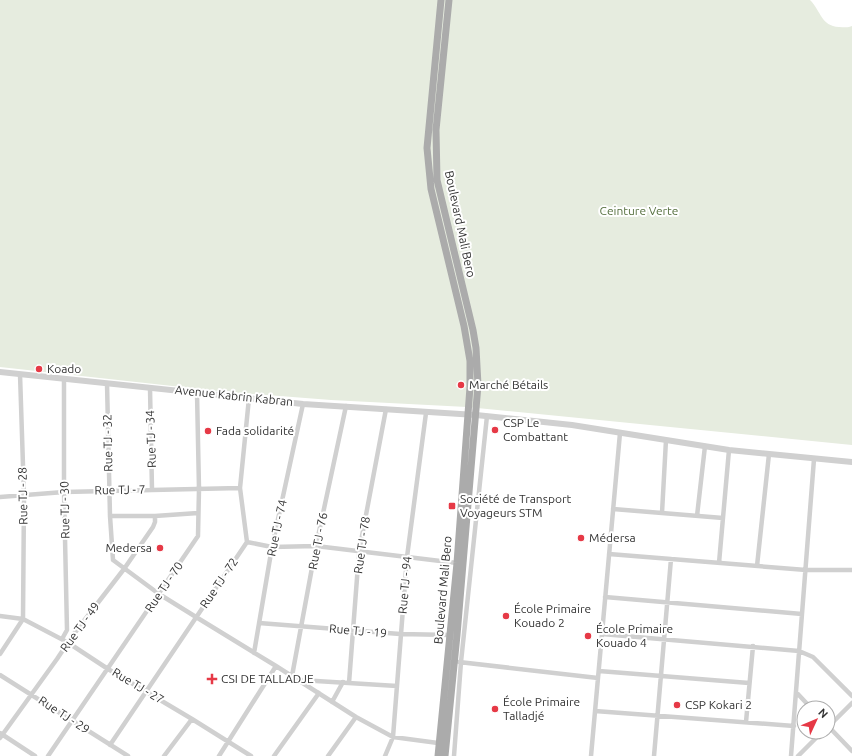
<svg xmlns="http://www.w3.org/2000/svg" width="852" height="756" font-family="Ubuntu,sans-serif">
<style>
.green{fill:#e6ecdf}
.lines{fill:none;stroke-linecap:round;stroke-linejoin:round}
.minor{stroke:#d0d0d0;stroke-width:4.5}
.tertiary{stroke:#d0d0d0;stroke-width:6}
.primary{stroke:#ababab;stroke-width:7}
.poi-dot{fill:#e63946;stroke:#fff;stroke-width:1.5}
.labels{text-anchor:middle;stroke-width:4;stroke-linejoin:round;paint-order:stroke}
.park-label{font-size:12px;fill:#56703f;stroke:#fff}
.street-label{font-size:12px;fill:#333;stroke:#fff}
.poi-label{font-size:12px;fill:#333;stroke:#fff;text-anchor:start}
</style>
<rect width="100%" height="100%" fill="#fff"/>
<path class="green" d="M0,0h810c11,11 11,26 29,27 5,0 9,1 13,-1v419l-385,-38 -136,-7 -104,-8 -227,-25z"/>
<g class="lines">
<path class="minor" d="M20,374l4,122 -1,123
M107,383l3,133 3,44 46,34 37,23 80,49 80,51 37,20 45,6
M150,388l2,102
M0,497l64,-5 176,-4
M613,509l110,9
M662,513l4,-73
M110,516h45l43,-3
M697,516l8,-70
M247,542l25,5 44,-1 141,17
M609,554l197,16h46
M719,563l10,-113
M757,566l12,-112
M605,597l197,17
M0,616l23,3 44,23 41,27 84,50 59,37
M259,623l141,11 51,1
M602,634l197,17 14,6 39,39
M62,639l5,-9 -3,-138v-113
M254,653l18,-106 31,-143
M0,654l23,-35
M459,662l139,16
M599,671l150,12
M0,675l128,81
M292,676l24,-130 30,-140
M300,680l97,6
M349,683l10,-131 27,-143
M796,692l15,16
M332,702l11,-20
M595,711l199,15
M746,722l7,-76
M828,726l24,25
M828,727l24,-24
M0,733l35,23
M0,738l57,-79 16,-24 51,-66 29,-42 2,-5v-6
M110,745l137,-203 -7,-54 9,-90
M48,756l150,-220 1,-47 -2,-96
M164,756l28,-37
M219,756l57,-90
M274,756l45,-63
M328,756l28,-39
M385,756l8,-19 14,-180 19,-144
M454,756l7,-94 26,-246
M591,756l29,-323
M654,756l17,-197
M791,756l23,-297
M798,756l24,-24"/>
<path class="tertiary" d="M0,372l303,32 173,11 96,10 157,25 123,12"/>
<path class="primary" d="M438,756l19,-193 13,-176v-26l-6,-35 -33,-137 -4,-41 14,-148
M445,756l12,-121 21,-250 -2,-37 -3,-18 -36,-150 -1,-50 13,-130"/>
</g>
<g class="poi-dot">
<circle cx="39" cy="369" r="4"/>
<circle cx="461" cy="385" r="4"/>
<circle cx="495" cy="430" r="4"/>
<circle cx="208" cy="431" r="4"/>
<rect x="448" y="502" width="8" height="8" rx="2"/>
<circle cx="581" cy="538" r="4"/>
<circle cx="160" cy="548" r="4"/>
<circle cx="506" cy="616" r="4"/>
<circle cx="588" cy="636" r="4"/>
<path d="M210 673h4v4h4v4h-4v4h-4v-4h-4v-4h4z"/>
<circle cx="677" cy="705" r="4"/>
<circle cx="495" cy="709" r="4"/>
</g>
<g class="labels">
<g class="park-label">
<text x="639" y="215">Ceinture Verte</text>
</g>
<g class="street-label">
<text transform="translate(460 224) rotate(78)" y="4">Boulevard Mali Bero</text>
<text transform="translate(234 396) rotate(6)" y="4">Avenue Kabrin Kabran</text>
<text transform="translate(151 439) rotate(-92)" y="4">Rue TJ - 34</text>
<text transform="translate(108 443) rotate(-91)" y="4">Rue TJ - 32</text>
<text transform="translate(120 490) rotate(-1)" y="4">Rue TJ - 7</text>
<text transform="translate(23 496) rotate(-91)" y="4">Rue TJ - 28</text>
<text transform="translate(65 510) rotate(-91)" y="4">Rue TJ - 30</text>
<text transform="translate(277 528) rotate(-78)" y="4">Rue TJ - 74</text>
<text transform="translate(318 541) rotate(-79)" y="4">Rue TJ - 76</text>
<text transform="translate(362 545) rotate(-82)" y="4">Rue TJ - 78</text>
<text transform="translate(219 583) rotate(-56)" y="4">Rue TJ - 72</text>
<text transform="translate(405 585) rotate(-85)" y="4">Rue TJ - 94</text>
<text transform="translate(164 587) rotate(-56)" y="4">Rue TJ - 70</text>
<text transform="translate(443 590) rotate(-85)" y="4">Boulevard Mali Bero</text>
<text transform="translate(80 627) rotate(-54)" y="4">Rue TJ - 49</text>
<text transform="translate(358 631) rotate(5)" y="4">Rue TJ - 19</text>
<text transform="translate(138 686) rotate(31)" y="4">Rue TJ - 27</text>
<text transform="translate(64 715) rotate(33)" y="4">Rue TJ - 29</text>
</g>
<g class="poi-label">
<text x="47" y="373">Koado</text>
<text x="469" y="389">Marché Bétails</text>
<text x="503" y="427">CSP Le<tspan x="503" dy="14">Combattant</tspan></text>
<text x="216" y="435">Fada solidarité</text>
<text x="460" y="503">Société de Transport<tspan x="460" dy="14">Voyageurs STM</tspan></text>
<text x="589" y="542">Médersa</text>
<text x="152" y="552" text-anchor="end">Medersa</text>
<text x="514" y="613">École Primaire<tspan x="514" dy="14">Kouado 2</tspan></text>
<text x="596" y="633">École Primaire<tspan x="596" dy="14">Kouado 4</tspan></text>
<text x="221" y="683">CSI DE TALLADJE</text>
<text x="503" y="706">École Primaire<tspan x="503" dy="14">Talladjé</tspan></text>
<text x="685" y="709">CSP Kokari 2</text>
</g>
</g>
<g transform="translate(816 720) rotate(46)"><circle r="19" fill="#ffffff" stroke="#adadad"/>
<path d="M0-3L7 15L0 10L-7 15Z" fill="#e63946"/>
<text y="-6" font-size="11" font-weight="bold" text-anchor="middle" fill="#333333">N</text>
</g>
</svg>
